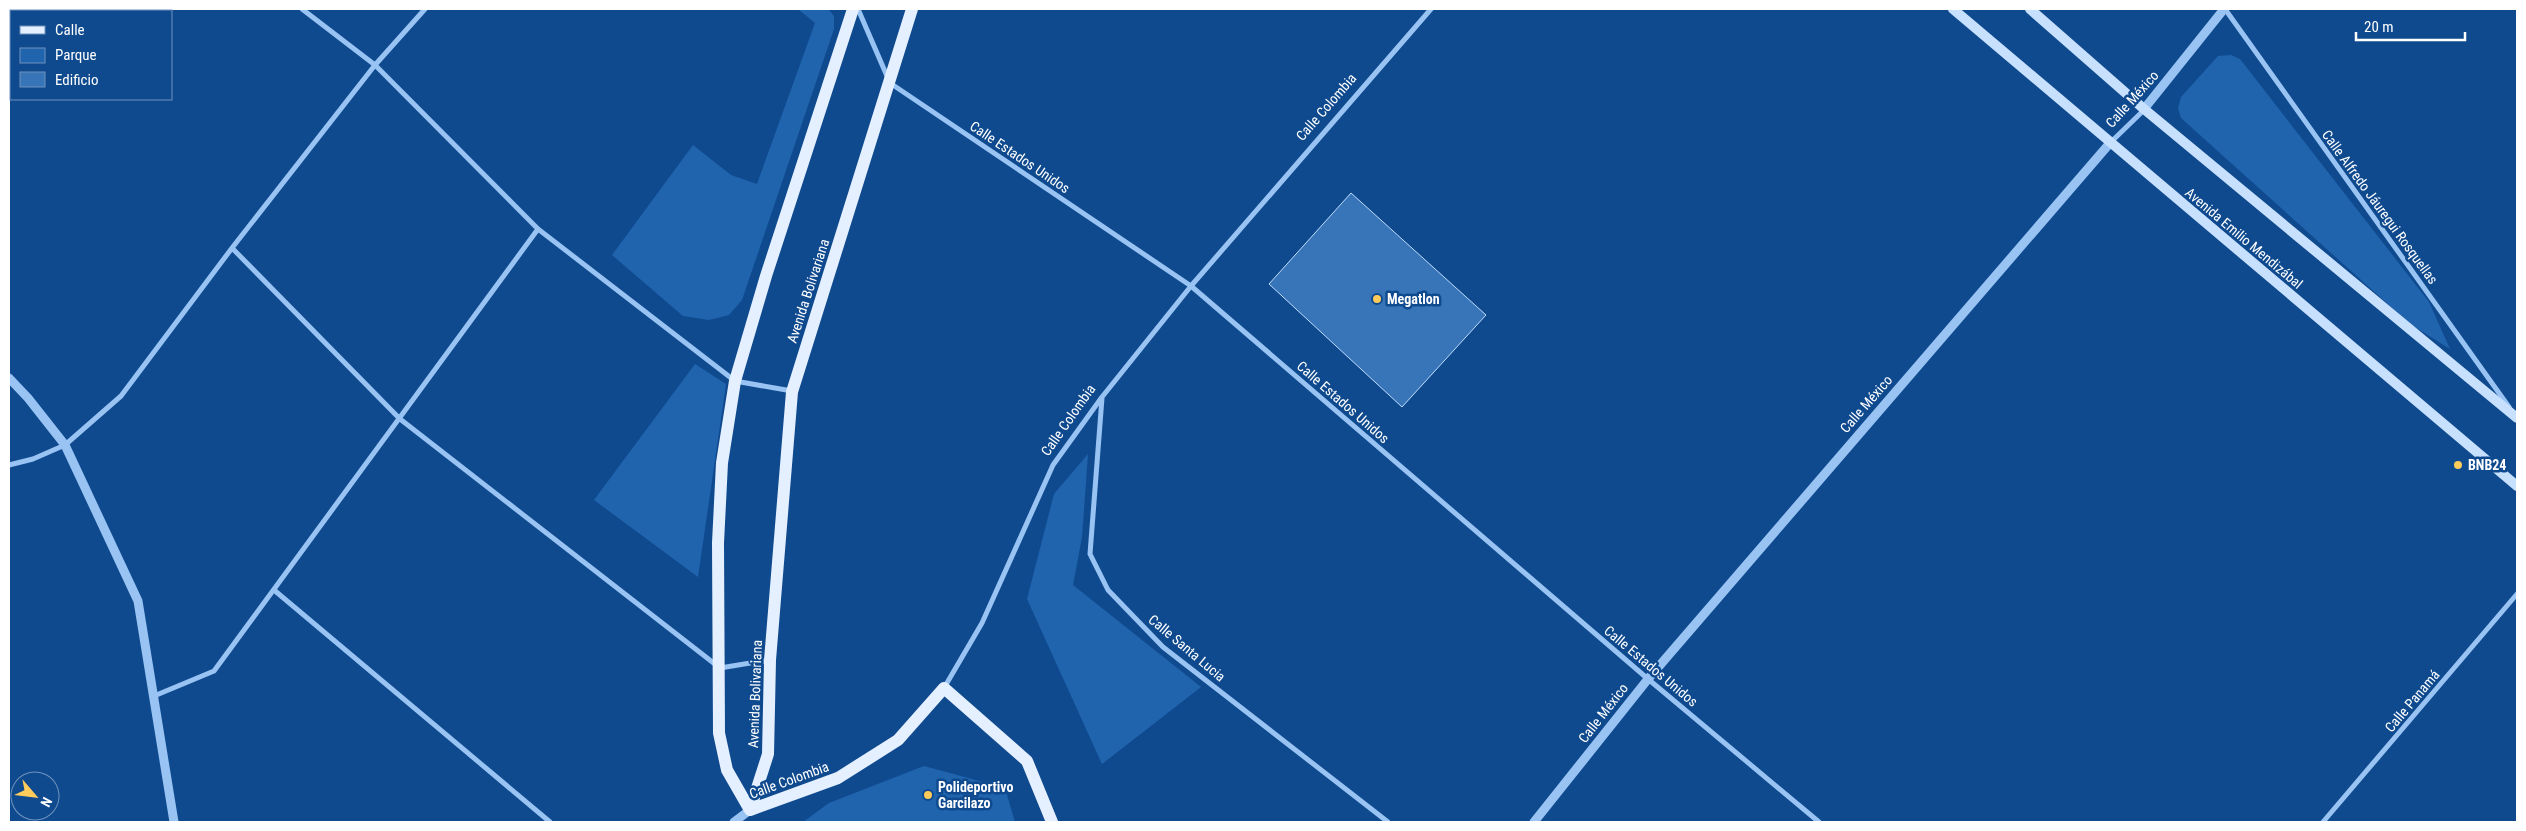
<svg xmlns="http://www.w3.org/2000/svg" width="2526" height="831" font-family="'Roboto Condensed',sans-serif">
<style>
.green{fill:#2164ae}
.building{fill:#3774b8;stroke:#bfddfe}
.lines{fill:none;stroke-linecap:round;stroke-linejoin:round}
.minor{stroke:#98c3f3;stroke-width:5}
.tertiary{stroke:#98c3f3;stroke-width:9}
.secondary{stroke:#c7e0fd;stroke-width:10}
.primary{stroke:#e4efff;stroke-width:12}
.poi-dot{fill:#ffcb5a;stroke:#0f4a8f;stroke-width:2}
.labels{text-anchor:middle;stroke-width:5;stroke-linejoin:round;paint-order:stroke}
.street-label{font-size:14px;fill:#fff;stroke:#0f4a8f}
.poi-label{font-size:14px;font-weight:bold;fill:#fff;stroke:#0f4a8f;text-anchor:start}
</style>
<rect width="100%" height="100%" fill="#0f4a8f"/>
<path class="green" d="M798,9h30l6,7v13l-92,271 -13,15 -20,5 -26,-4 -71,-61 81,-110 38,30 26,9 58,-161z
M2231,55l9,4 189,243 21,47 -40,-25 -229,-206 -3,-10 3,-11 37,-41z
M695,364l31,20 -28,193 -104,-77z
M1088,454l-6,83 -9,48 128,102 -99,77 -75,-165 27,-105z
M924,766l81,22 10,34h-212l26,-19z"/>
<path class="building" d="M1351,193l135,122 -84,92 -133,-123z"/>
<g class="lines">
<path class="minor" d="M302,9l73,56 163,164 197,152 57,10
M858,9l32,74 301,203 457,393 171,143
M2225,9l284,398
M2111,142l33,-32
M232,248l168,171 320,249 49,-8
M1102,398l-12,156 18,36 55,57 225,175
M9,465l24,-6 32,-14 56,-49 111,-148 143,-183 50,-56
M274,590l276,232
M944,688l38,-65 71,-158 49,-68 89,-111 240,-277
M154,696l60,-25 324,-442
M2323,822l194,-228"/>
<path class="tertiary" d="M2144,109l80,-100
M9,378l19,20 37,47 73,156 36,221
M734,822l16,-12
M1534,822l114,-143 462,-536"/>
<path class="secondary" d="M1953,9l564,477
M2030,9l114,100 373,309"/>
<path class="primary" d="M750,810l-23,-40 -8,-37 -1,-190 4,-80 13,-82 31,-105 87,-267
M750,810l18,-56 2,-94 22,-268 120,-383
M750,810l88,-32 60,-38 46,-52 83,73 25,61"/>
</g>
<g class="poi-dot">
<circle cx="1377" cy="299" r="5"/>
<circle cx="2458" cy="465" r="5"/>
<circle cx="928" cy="795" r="5"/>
</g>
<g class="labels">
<g class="street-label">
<text transform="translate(2132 99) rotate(-48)" y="5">Calle México</text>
<text transform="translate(1326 107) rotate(-49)" y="5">Calle Colombia</text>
<text transform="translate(1020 157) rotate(34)" y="5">Calle Estados Unidos</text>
<text transform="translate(2380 207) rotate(54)" y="5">Calle Alfredo Jáuregui Rosquellas</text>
<text transform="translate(2244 238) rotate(40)" y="5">Avenida Emilio Mendizábal</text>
<text transform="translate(808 291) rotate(-72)" y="5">Avenida Bolivariana</text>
<text transform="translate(1343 402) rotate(41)" y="5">Calle Estados Unidos</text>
<text transform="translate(1866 404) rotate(-49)" y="5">Calle México</text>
<text transform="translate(1068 420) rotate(-55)" y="5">Calle Colombia</text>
<text transform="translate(1187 648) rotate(40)" y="5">Calle Santa Lucia</text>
<text transform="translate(1651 666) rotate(40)" y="5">Calle Estados Unidos</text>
<text transform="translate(755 694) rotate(-88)" y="5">Avenida Bolivariana</text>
<text transform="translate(2412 701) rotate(-50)" y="5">Calle Panamá</text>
<text transform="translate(1603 713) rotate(-52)" y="5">Calle México</text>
<text transform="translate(789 780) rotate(-20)" y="5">Calle Colombia</text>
</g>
<g class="poi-label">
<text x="1387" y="304">Megatlon</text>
<text x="2468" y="470">BNB24</text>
<text x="938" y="792">Polideportivo<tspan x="938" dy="16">Garcilazo</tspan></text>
</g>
</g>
<rect width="2526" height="831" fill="none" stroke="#ffffff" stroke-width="20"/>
<rect x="10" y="10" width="162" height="90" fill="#0f4a8f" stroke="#6f92bc"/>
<rect x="20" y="26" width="25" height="8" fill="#e4efff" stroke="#6f92bc"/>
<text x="55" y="35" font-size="15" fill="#ffffff">Calle</text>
<rect x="20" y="48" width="25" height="15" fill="#2164ae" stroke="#6f92bc"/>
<text x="55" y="60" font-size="15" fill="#ffffff">Parque</text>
<rect x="20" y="72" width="25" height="15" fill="#3774b8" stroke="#6f92bc"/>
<text x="55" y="85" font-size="15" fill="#ffffff">Edificio</text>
<g transform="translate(35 796) rotate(118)"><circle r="24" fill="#0f4a8f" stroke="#6f92bc"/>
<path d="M0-4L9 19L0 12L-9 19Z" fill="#ffcb5a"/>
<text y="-8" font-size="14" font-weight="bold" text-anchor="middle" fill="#ffffff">N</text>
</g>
<path d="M2356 32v8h109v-8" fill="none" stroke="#ffffff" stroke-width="2.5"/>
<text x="2364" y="32" font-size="15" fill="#ffffff" stroke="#0f4a8f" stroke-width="4" paint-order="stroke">20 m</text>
</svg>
